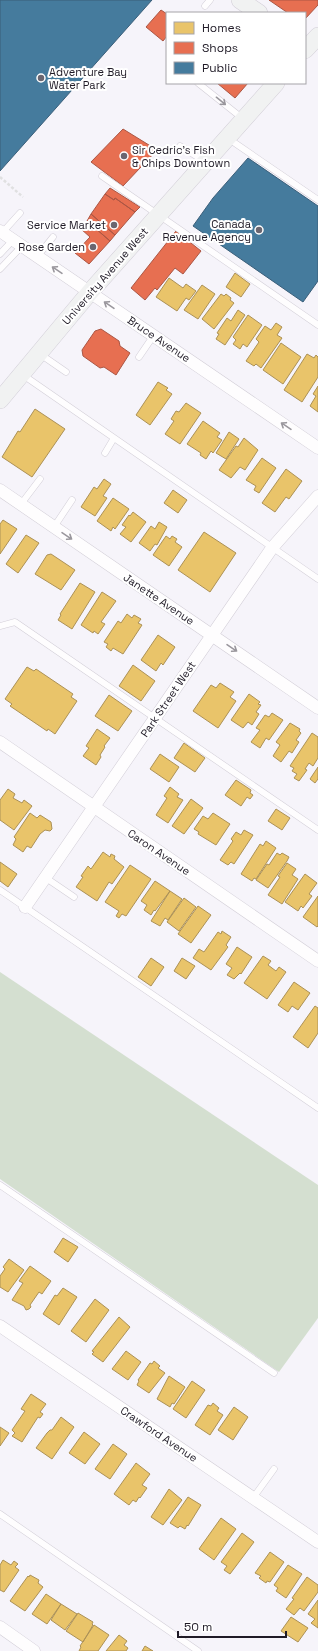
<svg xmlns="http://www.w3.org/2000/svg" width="318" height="1651" font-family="'Space Grotesk',sans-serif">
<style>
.green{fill:#d4dfd0}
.homes{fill:#e9c46a;stroke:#ac9156}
.shops{fill:#e76f51;stroke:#ab5644}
.public{fill:#457b9d;stroke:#3a5e79}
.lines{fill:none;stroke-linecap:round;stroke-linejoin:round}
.lane-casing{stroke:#d2ced7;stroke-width:7}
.street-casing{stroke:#d2ced7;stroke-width:13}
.secondary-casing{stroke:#d2ced7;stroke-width:18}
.path{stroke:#e0e0e1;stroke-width:2.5;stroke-dasharray:3 2;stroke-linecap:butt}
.lane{stroke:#fefdfe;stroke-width:6}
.street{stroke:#fefdfe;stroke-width:12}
.secondary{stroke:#f1f2f2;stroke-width:17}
.oneway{stroke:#9a979d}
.poi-dot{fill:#6a6670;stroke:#fff;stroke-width:1.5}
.labels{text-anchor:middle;stroke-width:4;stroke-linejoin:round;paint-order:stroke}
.poi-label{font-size:11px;fill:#1f1a26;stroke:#fff;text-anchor:end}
.street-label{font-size:11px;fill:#1f1a26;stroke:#fff}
</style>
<rect width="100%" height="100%" fill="#f6f4fa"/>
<path class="green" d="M0,972l318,213v133l-39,54 -279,-193z"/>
<path class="homes" d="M235,273l15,11 -9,13 -15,-10z
M169,278l14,10 3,-4 10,7 -7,9 -3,-2 -9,13 -21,-14z
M202,285l13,9 -17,25 -14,-9z
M221,294l3,2 2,-2 5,4 -1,2 4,3 -20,26 -12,-10z
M238,310l7,5 -20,30 -9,-6 3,-5 -2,-1 10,-15 4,3z
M248,315l14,10 -15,22 -4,-3 -3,5 -7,-5 3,-4 -3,-3z
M276,323l6,4 -5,8 5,3 -21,30 -5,-4 -2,2 -8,-5 13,-19 -3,-3 9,-13 6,4z
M281,343l20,14 -18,27 -20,-14z
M307,354l7,4 2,-3 2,2v20l-16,25 -18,-12z
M158,382l10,6 -2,2 6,4 -22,31 -14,-10z
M318,386v26l-8,-6 6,-10 -3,-2z
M186,403l15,10 -21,31 -15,-10 9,-13 -3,-2 5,-8 3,1z
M35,409l30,20 -33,48 -30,-20 16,-26 2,1z
M203,421l17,12 -3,4 5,3 -9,13 -2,-2 -5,8 -6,-4 1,-2 -14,-9z
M229,432l10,7 -13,20 -10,-6z
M244,438l14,12 -13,20 -5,-3 -9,11 -12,-8 17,-24 2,1z
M262,458l14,10 -17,25 -5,-3 2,-4 -10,-6z
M286,469l16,12 -13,18 -3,-2 -11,15 -13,-9z
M104,479l7,5 -8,12 4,2 -12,18 -14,-9 13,-20 3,2z
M173,490l14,10 -9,13 -14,-10z
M113,498l16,11 -14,20 -2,-2 -2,4 -14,-10z
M133,512l13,10 -15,20 -11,-8 6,-7 -4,-2 7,-10 1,1z
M3,520l14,9 -17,25v-30z
M159,522l8,5 -10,18 -2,-1 -5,7 -11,-8 12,-17 4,3z
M204,532l32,21 -26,39 -32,-22z
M26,535l13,8 -21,30 -12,-9z
M166,536l4,3 2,-3 5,3 -2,3 7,5 -13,19 -16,-11z
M51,554l24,16 -14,20 -26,-16 12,-19z
M80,583l15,9 -23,37 -14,-9 3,-5 -1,-1z
M102,592l14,9 -15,21 4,2 -7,10 -4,-3 -1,2 -12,-8z
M127,614l5,4 2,-3 7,4 -3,4 4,2 -19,29 -10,-6 -2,3 -5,-4 2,-3 -4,-2 14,-21 3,2z
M158,635l17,12 -12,18 -2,-2 -5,8 -15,-11z
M133,665l22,16 -14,20 -22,-15z
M27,667l7,4 2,-2 37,25 -2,3 6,4 -22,33 -7,-5 -1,2 -37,-25 2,-2 -7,-5z
M220,683l14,9 -4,5 6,4 -18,27 -25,-17 18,-26 5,3z
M249,694l11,8 -2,2 3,1 -5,7 3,2 -7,11 -4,-3 -5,6 -12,-8z
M109,695l23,16 -14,20 -23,-15z
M272,713l11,7 -14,20 -3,-2 -6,10 -9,-6 9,-12 -4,-2 9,-13 4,2z
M290,723l10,6 -1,2 2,2 -5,7 3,2 -7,11 -3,-2 -8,11 -8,-6 7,-11 -4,-3z
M97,729l13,9 -6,8 1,1 -5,8 1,2 -5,8 -13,-9 6,-8 -3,-2z
M312,733l6,4v21l-5,8 -4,-3 -4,6 2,1 -8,11 -5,-3 3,-4 -5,-3 2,-3 -4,-2z
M184,743l21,15 -10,14 -21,-14z
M160,754l19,13 -10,15 -19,-13z
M318,767v12l-3,4 -5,-4z
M236,780l15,10 -1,3 3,2 -3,4 -3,-2 -6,9 -16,-11z
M170,787l9,7 -2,3 6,3 -15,23 -12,-8 11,-17 -3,-2z
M8,789l7,5 -2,4 9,5 2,-3 8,6 -18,24 -14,-10v-20z
M191,799l12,9 -19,26 -12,-8z
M276,809l14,9 -8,12 -14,-9z
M30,813l7,5 3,-3 11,7 1,7 -2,2 -5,-1 -5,4 -9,14 -4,-2 -4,6 -10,-7 3,-6 -2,-2z
M213,813l17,11 -14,21 -18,-11 1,-2 -5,-3 9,-13 5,3z
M244,830l9,5 -19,29 -3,-2 -3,3 -8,-5 13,-19 -2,-2 5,-7 5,3z
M266,841l10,7 -20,31 -2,-1 -2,3 -11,-7 19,-30 3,2z
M103,852l7,5 1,-3 4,2 -1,3 10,8 -12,17 -3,-2 -12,19 -21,-14 7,-10 -2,-1 7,-10 3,3z
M277,853l3,2 2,-2 7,4 -2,4 -19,27 -12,-8 11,-16 2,1z
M0,862l17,12 -9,13 -8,-6z
M287,863l9,6 -4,6 6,4 -16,25 -14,-9 12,-18 -2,-1z
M130,865l21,14 -25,37 -4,-2 -3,4 -3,-2 3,-5 -14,-9z
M305,874l12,9 -8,11 3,2 -9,12 -2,-2 -3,5 -13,-9z
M155,881l15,10 -15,20 -1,-1 -3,5 -7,-5 3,-5 -6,-4z
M170,891l12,8 -14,21 -3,-2 -5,8 -9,-5z
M318,896v30l-1,1 -14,-10z
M184,898l12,9 -17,24 -12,-9z
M198,906l13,9 -20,28 -13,-9z
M222,931l9,6 -5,8 2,2 -17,23 -18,-12 6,-9 5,3 14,-20 3,2z
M237,947l15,10 -11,17 -1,-1 -6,6 -7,-4 5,-7 -6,-4z
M263,956l8,5 -3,4 8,6 3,-4 7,5 -19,27 -23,-16z
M151,958l13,9 -13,19 -13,-9z
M182,958l13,8 -9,13 -12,-8z
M294,982l16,11 -12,17 -6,-4 -4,6 -10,-7z
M315,1006l3,2v25l-10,15 -15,-11z
M63,1238l15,9 -10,15 -14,-10z
M9,1259l15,11 -16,22 -8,-5v-11l5,-7 -2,-2z
M30,1266l21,15 -9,13 -3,-2 -9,13 1,2 -2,2 -3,1 -2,-4 -12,-6 11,-17 -4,-2z
M63,1288l14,9 -18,28 -16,-11 12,-19 2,1z
M95,1299l14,11 -23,32 -15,-11z
M119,1317l11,10 -27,35 -11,-8 2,-2 -2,-1z
M126,1351l15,11 -13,18 -16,-11z
M154,1361l6,5 -2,2 7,5 -16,20 -12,-8 2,-4 -1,-1 12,-17 2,1z
M169,1376l16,11 -11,17 -2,-1 -2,4 -13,-8z
M192,1381l13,9 -19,28 -13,-9z
M31,1394l15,10 -6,8 3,2 -3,4 -2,-1 -16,25 -10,-6 3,-3 -3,-3 13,-19 -4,-2z
M213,1403l6,5 -2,3 6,4 -13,20 -15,-10 13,-20 3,1z
M234,1407l14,10 -15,23 -15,-10z
M61,1417l13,10 -22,32 -16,-11 11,-15 3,-3h2z
M0,1427l9,6 -9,13z
M84,1432l16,12 -15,20 -16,-11z
M113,1444l14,10 -17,25 -15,-10z
M136,1463l14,11 -8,11 5,3 -7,10 -1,-1 -3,5 -3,-2 -4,5 -15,-11z
M169,1489l13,11 -19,25 -12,-8z
M188,1497l13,8 -13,21 -1,-1 -2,4 -5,-3 -2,2 -8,-5z
M221,1518l15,11 -22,31 -15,-11z
M242,1533l12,9 -24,32 -6,-4 3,-4 -6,-4z
M270,1552l14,10 -14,20 -3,-1 -1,2 -7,-5 2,-2 -6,-3z
M3,1560l8,5 3,-4 4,3 -3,3 4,3 -15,22 -4,-2v-25z
M288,1565l14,9 -16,24 -10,-7 2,-3 -4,-3z
M30,1575l9,5 -1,3 5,4 -18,24 -15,-10 18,-25 1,1z
M307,1577l11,8v7l-14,19 -4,-3 -6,7 -8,-6 8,-10 -2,-1z
M46,1594l15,10 -14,20 -15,-10z
M318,1600v28l-7,-5 4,-4 -7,-5z
M61,1604l16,10 -12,16 -14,-10z
M78,1613l15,9 -1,2 1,1 -10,17 -17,-11z
M291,1617l17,11 -10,14 -17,-11z
M94,1625l15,10 -11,16h-19l2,-4 -1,-1z
M119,1635l8,6 -3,4 4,3 -2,3h-20z
M145,1646l8,5h-11z"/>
<path class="shops" d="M269,0h49v5l-13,14v-6h-17z
M161,10l6,4v22l-4,5 -17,-14z
M217,83h31l-13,15z
M123,129l34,21 -34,36 -32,-24z
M110,188l30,19 -5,5 -20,-14 -1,2 -9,-6z
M105,194l9,6 1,-2 20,14 -20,23 -24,-21z
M91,214l24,21 -5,6 -23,-20z
M87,221l23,20 -21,23 -14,-11 15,-16 -9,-8z
M176,231l25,20 -18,23 -8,-6 -18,22 -2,-2 -10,12 -14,-12z
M101,329l18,12 1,5 10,7 -14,22 -12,-8 -4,1 -17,-12 -1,-6 13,-19z"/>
<path class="public" d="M0,0h152l-152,171z
M248,158l70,48v75l-15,21 -110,-76 20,-28z"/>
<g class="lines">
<g class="lane-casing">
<path id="lane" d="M205,6l5,-6
M198,83l44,35
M229,139l89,61
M180,146l24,15
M102,176l216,149
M2,233l18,-20
M0,254l13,-14
M37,257l16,-20
M0,269l22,-23
M40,354l26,18
M139,357l15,-22
M23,375l295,204
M105,453l9,-15
M21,504l19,-25
M54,527l18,-27
M0,626l15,-4 303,208
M46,878l28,19
M0,890l318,218
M0,1185l274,188
M253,1498l21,-29
M0,1514l198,137"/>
</g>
<g class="street-casing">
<path id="street" d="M0,231l318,217
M0,490l318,218
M0,742l318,219
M25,907l247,-359 46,-52
M0,1326l318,216
M0,1627l34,24"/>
</g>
<g class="secondary-casing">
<path id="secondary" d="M240,0l19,13
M305,50l13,-14
M0,400l90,-108 186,-209"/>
</g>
<path class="path" d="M0,177l23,20"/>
<use href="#lane" class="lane"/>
<use href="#street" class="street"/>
<use href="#secondary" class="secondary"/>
</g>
<defs><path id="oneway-shaft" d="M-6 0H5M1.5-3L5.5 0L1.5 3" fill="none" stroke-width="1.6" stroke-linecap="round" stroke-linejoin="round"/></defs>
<g class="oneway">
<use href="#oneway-shaft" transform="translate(221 101) rotate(39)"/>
<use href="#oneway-shaft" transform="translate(57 270) rotate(-146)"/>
<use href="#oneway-shaft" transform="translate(109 305) rotate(-146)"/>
<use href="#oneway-shaft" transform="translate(286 426) rotate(-146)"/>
<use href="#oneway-shaft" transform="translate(67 536) rotate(34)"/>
<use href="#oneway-shaft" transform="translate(232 648) rotate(34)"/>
</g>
<g class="poi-dot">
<circle cx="41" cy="78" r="4"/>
<circle cx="124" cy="156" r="4"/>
<circle cx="114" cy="225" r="4"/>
<circle cx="259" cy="230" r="4"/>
<circle cx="93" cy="247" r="4"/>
</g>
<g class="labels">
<g class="poi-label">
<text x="49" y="76" text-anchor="start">Adventure Bay<tspan x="49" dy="13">Water Park</tspan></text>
<text x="132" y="154" text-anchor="start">Sir Cedric's Fish<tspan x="132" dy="13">&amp; Chips Downtown</tspan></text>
<text x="251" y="228">Canada<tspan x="251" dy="13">Revenue Agency</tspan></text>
<text x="106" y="229">Service Market</text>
<text x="85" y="251">Rose Garden</text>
</g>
<g class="street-label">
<text transform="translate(105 276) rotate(-49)" y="4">University Avenue West</text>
<text transform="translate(159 339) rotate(34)" y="4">Bruce Avenue</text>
<text transform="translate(159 599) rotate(34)" y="4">Janette Avenue</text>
<text transform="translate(168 699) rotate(-56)" y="4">Park Street West</text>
<text transform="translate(159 852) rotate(34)" y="4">Caron Avenue</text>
<text transform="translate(159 1434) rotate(34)" y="4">Crawford Avenue</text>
</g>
</g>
<rect x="166" y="12" width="140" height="72" fill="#ffffff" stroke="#a5a3a8"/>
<rect x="174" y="22" width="20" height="12" fill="#e9c46a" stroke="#a5a3a8"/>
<text x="202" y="32" font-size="12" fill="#1f1a26">Homes</text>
<rect x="174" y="42" width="20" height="12" fill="#e76f51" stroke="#a5a3a8"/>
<text x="202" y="52" font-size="12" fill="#1f1a26">Shops</text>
<rect x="174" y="62" width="20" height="12" fill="#457b9d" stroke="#a5a3a8"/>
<text x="202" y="72" font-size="12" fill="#1f1a26">Public</text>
<path d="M178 1631v6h108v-6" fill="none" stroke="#1f1a26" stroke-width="2"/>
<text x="184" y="1631" font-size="12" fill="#1f1a26" stroke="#ffffff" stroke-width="3" paint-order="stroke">50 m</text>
</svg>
